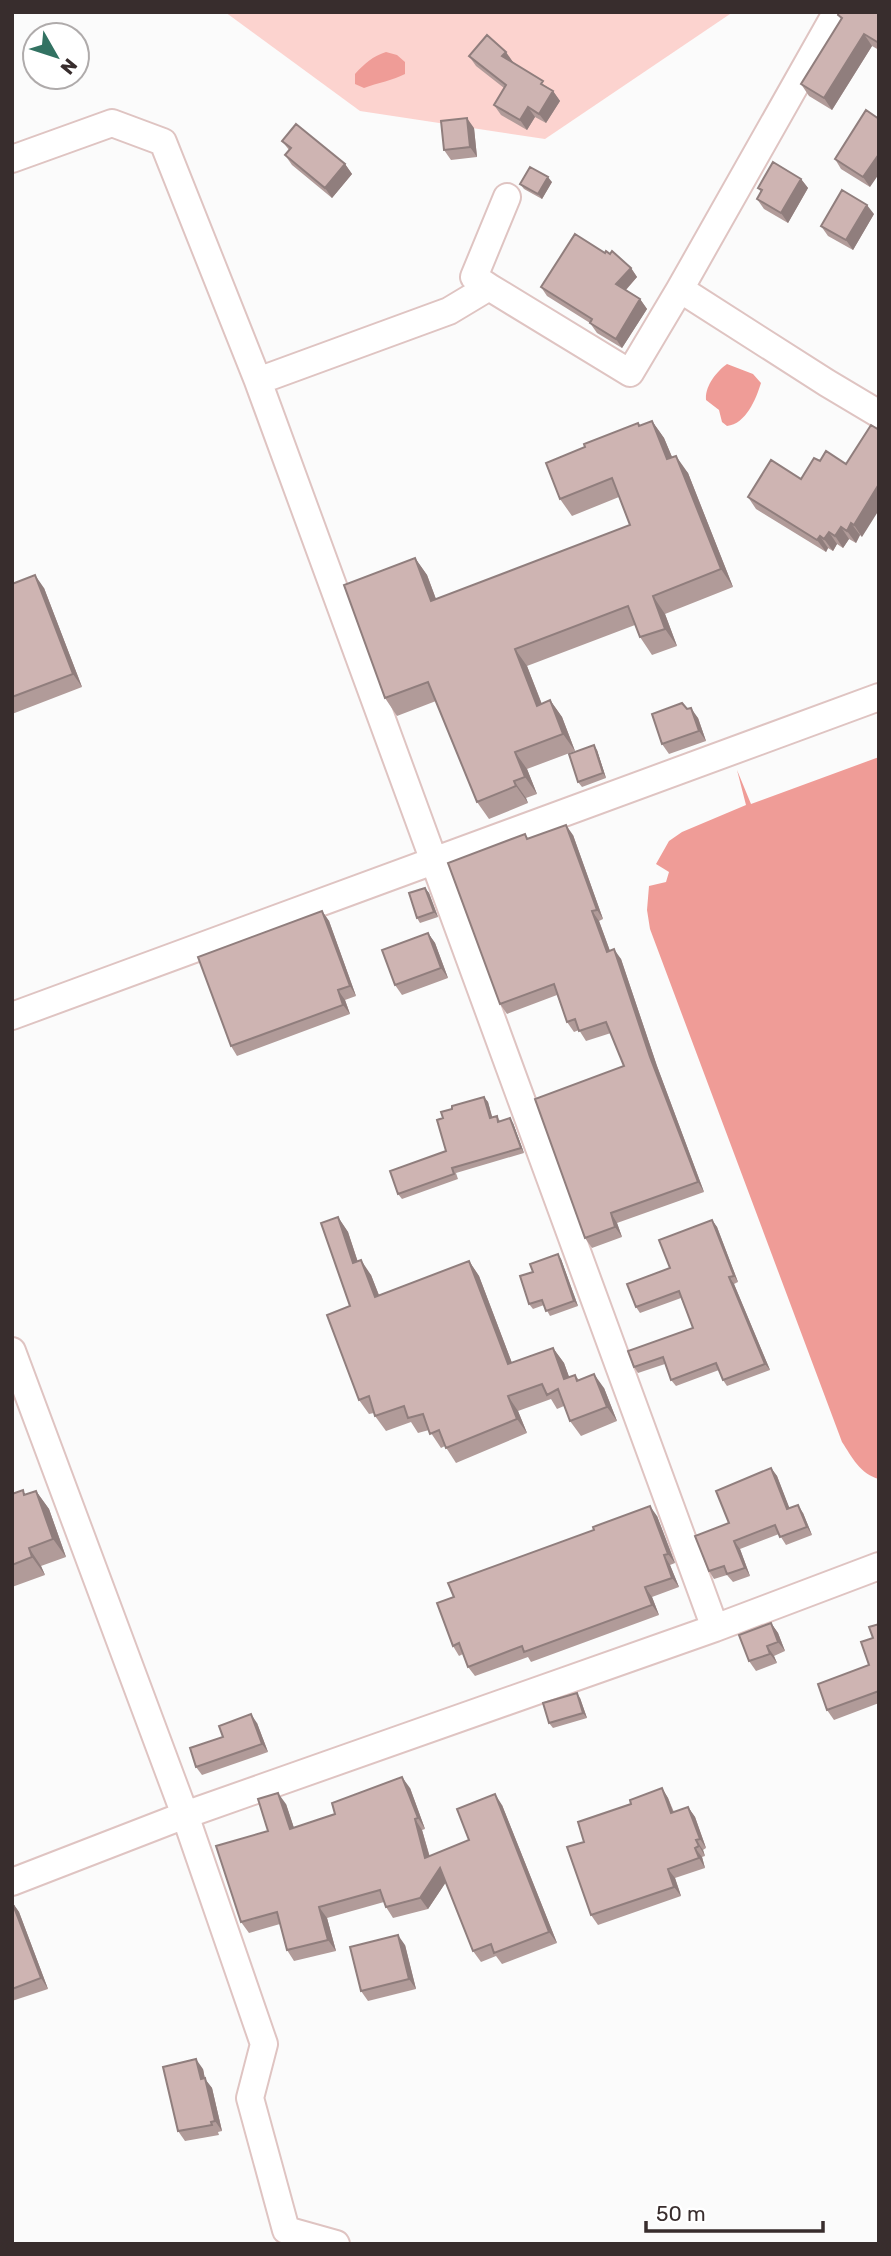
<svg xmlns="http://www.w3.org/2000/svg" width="891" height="2256" font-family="Rubik,sans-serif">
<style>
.green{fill:#fcd3cf}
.water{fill:#ef9c97}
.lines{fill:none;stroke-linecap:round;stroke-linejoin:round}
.street-casing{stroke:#dfc4c2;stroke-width:30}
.street{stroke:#fff;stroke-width:26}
.wall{fill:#b19b99}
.shaded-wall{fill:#907e7d}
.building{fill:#ceb4b2;stroke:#907e7d;stroke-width:2}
</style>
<rect width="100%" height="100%" fill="#fbfbfb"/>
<path class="green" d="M225,12h508l-188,127 -185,-28z"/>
<path class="water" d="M386,52l11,3 8,7v12c-11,6 -28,9 -41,14l-9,-4v-10c9,-10 18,-18 31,-22z
M727,364l26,10 8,9c-5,16 -15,41 -34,43l-5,-4 -3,-12 -13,-10c-1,-14 10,-28 21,-36z
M879,757v722c-19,-5 -27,-22 -37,-37l-192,-513 -3,-19 2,-24 17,-4 3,-10 -13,-8 13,-23 13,-9 64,-27 -9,-35 14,34z"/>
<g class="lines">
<g class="street-casing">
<path id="street" d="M12,159l100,-36 51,19 95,239 457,1247
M489,287l-15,-10 33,-80
M680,289l155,-274
M258,381l191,-70 40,-24 141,86 50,-84 147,94 52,31
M12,1016l867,-319
M12,1351l173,464 79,229 -14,54 36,132 50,14
M12,1882l173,-67 530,-187 164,-62"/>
</g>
<use href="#street" class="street"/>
</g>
<path class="wall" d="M879,12v38l-7,-4 -40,64 -23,-14 -8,-12 40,-65 -3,-4z
M469,56l44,6 -1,1 41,28 7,10 -14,22 -11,-6 -8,13 -26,-15 -7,-10 10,-17 -28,-22z
M866,110l4,77 -29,-18 -6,-10z
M474,128l3,29 -26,3 -7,-10z
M282,141l63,23 7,10 -20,24 -40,-33 -7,-10 4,-5z
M801,179l7,9 -20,35 -24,-14 -7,-10 4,-7 -3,-4z
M552,182l-10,17 -18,-10 -4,-5z
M874,214l-21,36 -25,-14 -7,-10z
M631,268l6,9 -11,13 14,9 7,10 -25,39 -25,-15 -7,-10 -43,-27 -6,-9z
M652,421l12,17 8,19 16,16 45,114 -68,27 12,32 -25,9 -12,-18 -5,-12 -108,41 15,38 8,-4 12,17 13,34 -48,18 10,25 -11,4 2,5 -39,16 -12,-17 -41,-101 -39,15 -12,-18 30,-140 12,17 9,24 194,-74 -11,-28 -47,19 -12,-17 80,-73z
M820,461l26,3 16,73 -2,-2 -4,8 -7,-4 -6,9 -6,-4 -4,7 -5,-3 -2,4 -70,-43 -8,-12 53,-18z
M12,584l32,4 38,99 -70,27z
M687,709l11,9 8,23 -37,13 -7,-10z
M597,750l9,28 -24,9 -4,-5z
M525,834l3,5 45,-4 30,84 -4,2 11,30 11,8 36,107 47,126 -87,31 5,14 -30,11 -7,-10 39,-172 -13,-33 -25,8 -7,-11 -5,2 -7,-10 -10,-27 -50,19 -7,-10z
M425,888l4,5 9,24 -18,6 -3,-5z
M322,911l7,10 27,75 -11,4 5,14 -113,42 -6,-10z
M428,933l7,10 13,35 -46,17 -7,-10z
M484,1097l4,5 4,16 5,-2 3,5 13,2 11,30 -68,20 2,6 -56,20 -4,-5 48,-43 -3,-33 9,-9z
M338,1217l10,15 10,30 13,13 8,20 90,-34 10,15 33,87 41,-15 11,15 5,14 6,-2 4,5 25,8 13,33 -36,15 -11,-15 -6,-15 -7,3 -6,-10 -33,12 9,22 -71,30 -11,-17 -4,2 -12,-18 -11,3 -7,-11 -25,9 -11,-15 -1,-3 -5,1 -10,-14 -9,-94z
M712,1220l5,7 21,55 -4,2 36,86 -43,16 -4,-6 -4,-10 -43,16 -5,-6 -6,-16 -27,9 -4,-6 59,-39 -12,-30 -41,15 -4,-6z
M561,1259l17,47 -28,10 -6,-11 -11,4 -4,-5 4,-32z
M771,1468l6,8 12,32 14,5 9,22 -26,10 -7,-11 -39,15 10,27 -17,6 -6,-7 -13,4 -5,-8 20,-48z
M36,1491l13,18 17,48 -25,9 4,9 -33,12v-93l14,1z
M657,1516l18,47 -5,2 9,22 -27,10 7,18 -128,47 -3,-5 -53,19 -7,-9 -5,-13 -4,2 -6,-10 1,-49z
M771,1623l7,10 7,18 -11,5 3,7 -21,8 -7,-10z
M879,1624v79l-45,17 -7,-10 42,-45 4,-27z
M580,1698l7,20 -34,10 -4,-5z
M257,1723l11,29 -66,23 -6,-8 27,-30z
M410,1788l15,41 -3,1 8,27 39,-17 33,-35 55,138 -55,21 -6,-8 -15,6 -8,-11 -27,-69 -18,27 -35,9 -7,-11 -2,-5 -57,16 9,33 -42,10 -7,-11 -7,-26 -31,9 -8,-11 27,-91 18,-27 8,24z
M662,1788l6,10 6,14 14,-5 7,10 11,31 -3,2 2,6 -3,1 3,11 -30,10 6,18 -83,29 -7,-10 -7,-73 47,-38z
M12,1902l7,10 29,77 -36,12z
M405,1945l11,44 -48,12 -7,-10z
M203,2069l2,10 7,9 10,43 -4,1 1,3 -34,6 -7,-10z"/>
<path class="shaded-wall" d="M864,34l8,12 -40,64 -8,-12z
M506,52l7,10 -4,4 -7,-10z
M553,91l7,10 -14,22 -7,-9z
M528,107l7,10 -8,13 -7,-10z
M467,118l7,10 3,29 -7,-10z
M879,154v20l-9,13 -7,-10z
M345,164l7,10 -20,24 -7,-10z
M548,177l4,5 -10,17 -4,-5z
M801,179l7,9 -20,35 -7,-10z
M867,205l7,9 -21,36 -7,-10z
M631,268l6,9 -15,17 -6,-10z
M640,299l7,10 -25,39 -6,-9z
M652,421l12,17 16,38 -13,-17z
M676,456l12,17 45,114 -12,-18z
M879,484v26l-17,27 -8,-12z
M851,523l9,12 -4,8 -9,-12z
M841,527l8,12 -6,9 -8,-12z
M829,532l8,12 -4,7 -9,-12z
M820,536l8,12 -2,4 -9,-12z
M415,558l12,17 16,43 -12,-17z
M35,575l9,13 38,99 -9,-13z
M653,596l12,18 12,32 -12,-17z
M515,649l12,17 22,57 -12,-17z
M550,700l12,17 13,34 -12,-17z
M691,708l7,10 8,23 -7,-10z
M594,745l3,5 9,28 -3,-5z
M515,752l12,17 10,25 -12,-17z
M514,781l12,17 2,5 -12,-17z
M566,825l7,10 30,84 -6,-9z
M425,888l4,5 9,24 -4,-5z
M322,911l7,10 27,75 -6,-10z
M592,911l7,10 15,41 -7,-10z
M428,933l7,10 13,35 -7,-10z
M614,949l7,10 36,107 47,126 -6,-10 -48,-125z
M338,990l7,10 5,14 -7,-9z
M484,1097l4,5 6,21 -4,-5z
M510,1118l3,5 11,30 -3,-5z
M611,1213l6,10 5,14 -7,-10z
M338,1217l10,15 15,46 -10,-15z
M712,1220l5,7 21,55 -4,-6z
M558,1254l3,5 17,47 -4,-5z
M361,1260l10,15 14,36 -10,-14z
M469,1261l10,15 39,103 -10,-15z
M729,1277l5,7 36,86 -5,-6z
M553,1348l11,15 11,30 -11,-14z
M594,1374l10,14 13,33 -10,-14z
M508,1396l10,15 9,22 -10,-14z
M771,1468l6,8 16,41 -6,-8z
M36,1491l13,18 17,48 -13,-18z
M798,1505l5,8 9,22 -5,-8z
M650,1506l7,10 18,47 -7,-9z
M734,1541l6,8 10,27 -5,-8z
M29,1548l12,18 4,9 -13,-18z
M664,1555l6,10 9,22 -7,-9z
M645,1587l7,10 7,18 -7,-10z
M771,1623l7,10 7,18 -7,-9z
M767,1646l7,10 3,7 -7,-9z
M577,1693l3,5 7,20 -4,-5z
M251,1714l6,9 11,29 -6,-8z
M402,1777l8,11 15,41 -7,-11z
M662,1788l6,10 9,25 -6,-10z
M278,1793l8,11 12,36 -8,-11z
M495,1794l7,11 55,138 -8,-11z
M688,1807l7,10 11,31 -6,-9z
M415,1819l7,11 11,39 -8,-11z
M696,1840l7,10 2,6 -6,-10z
M695,1848l7,9 3,11 -6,-10z
M440,1868l8,11 -20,30 -8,-11z
M668,1869l7,9 6,18 -7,-9z
M12,1902l7,10 29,77 -7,-11z
M319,1907l8,11 9,33 -8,-11z
M398,1935l7,10 11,44 -7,-10z
M196,2059l7,10 2,10 7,9 10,43 -7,-10 -14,-42z"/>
<path class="building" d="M839,12h40v31l-15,-9 -40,64 -23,-14 41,-66 -4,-3z
M487,35l19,17 -4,4 41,25 -2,3 12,7 -14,23 -11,-7 -8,13 -26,-15 12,-20 -37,-29z
M866,110l13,9v35l-16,23 -28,-18z
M467,118l3,29 -26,3 -3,-29z
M296,124l49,40 -20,24 -40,-33 6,-7 -9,-7z
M773,162l28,17 -20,34 -24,-14 5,-9 -4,-2z
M530,167l18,10 -10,17 -18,-10z
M842,190l25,15 -21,35 -25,-14z
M575,234l30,19 1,-2 4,3 2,-3 19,17 -15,16 24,15 -24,40 -26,-16 2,-4 -51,-32z
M652,421l15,38 9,-3 45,113 -68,27 12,33 -25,8 -12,-31 -113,43 22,57 13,-6 13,34 -48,18 10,25 -11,4 2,5 -39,16 -49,-120 -43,16 -41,-113 71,-27 16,43 199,-76 -18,-47 -52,21 -14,-36 39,-16 -1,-3 54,-21 1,3z
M871,425l8,5v54l-25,41 -3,-2 -4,8 -6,-4 -6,9 -6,-4 -5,7 -4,-3 -3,4 -69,-43 23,-37 30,19 13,-21 6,3 6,-10 20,13z
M35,575l38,99 -61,23v-113z
M682,703l5,6 4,-1 8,23 -37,13 -10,-30z
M594,745l9,28 -25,9 -9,-28z
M566,825l31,85 -5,1 15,41 7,-3 36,108 48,125 -87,31 4,14 -30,11 -50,-139 89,-33 -18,-44 -27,9 -4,-12 -8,3 -13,-38 -54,20 -52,-141 77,-29 2,5z
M425,888l9,24 -17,6 -8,-25z
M322,911l28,75 -12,4 5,15 -112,41 -33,-89z
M428,933l13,35 -46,17 -13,-35z
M484,1097l6,21 7,-2 1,6 12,-4 11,30 -69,20 2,6 -56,20 -8,-23 56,-20 -9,-31 6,-2 -2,-6 11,-3v-3z
M338,1217l15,46 8,-3 14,37 94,-36 39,103 45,-16 11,31 11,-4 2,6 17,-7 13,33 -37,14 -12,-32 -11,6 -5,-11 -34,12 9,23 -71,29 -7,-18 -9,4 -7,-20 -15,4 -4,-12 -29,10 -6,-20 -10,4 -32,-85 23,-9 -29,-83z
M712,1220l22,56 -5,1 36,87 -42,16 -7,-17 -45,17 -8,-23 -29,10 -6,-16 65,-23 -14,-37 -43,16 -9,-23 43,-16 -11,-28z
M558,1254l16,47 -28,10 -4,-11 -13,4 -9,-28 13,-4 -3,-8z
M771,1468l16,41 11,-4 9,22 -27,10 -5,-12 -41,16 11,27 -18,6 -3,-8 -15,5 -14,-35 34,-13 -13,-32z
M23,1490l1,5 12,-4 17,48 -24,9 3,9 -20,8v-71z
M650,1506l18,48 -4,1 8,23 -27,9 7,18 -128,47 -2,-6 -54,21 -9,-24 -6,3 -16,-43 17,-6 -6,-14 146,-53 -1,-3z
M771,1623l7,19 -11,4 3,8 -21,7 -10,-26z
M879,1624v67l-52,19 -9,-26 51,-19 -8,-23 12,-4 -4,-11z
M577,1693l6,20 -34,10 -6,-20z
M251,1714l11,30 -66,23 -6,-19 33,-11 -4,-11z
M402,1777l16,41 -3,1 10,39 44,-18 -12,-31 38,-15 54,138 -55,21 -3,-9 -18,7 -33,-83 -20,30 -34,9 -6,-17 -61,17 9,33 -41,10 -10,-38 -36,10 -25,-76 52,-15 -10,-32 20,-6 12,36 45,-15 -3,-11z
M662,1788l9,25 17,-6 12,32 -4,1 3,6 -4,2 4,10 -31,11 6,18 -83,28 -24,-68 17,-5 -6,-20 53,-18 -1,-4z
M12,1902l29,76 -29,11z
M398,1935l11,44 -48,12 -11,-44z
M196,2059l5,20 4,-1 10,43 -4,1 1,3 -34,6 -15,-64z"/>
<rect width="891" height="2256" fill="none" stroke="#382d2d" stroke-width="28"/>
<g transform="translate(56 56) rotate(129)"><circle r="33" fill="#ffffff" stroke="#afabab" stroke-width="2"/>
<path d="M0-5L12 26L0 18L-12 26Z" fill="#327262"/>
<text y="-10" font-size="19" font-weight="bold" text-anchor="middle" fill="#382d2d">N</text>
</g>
<path d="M646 2221v10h177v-10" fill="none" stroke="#382d2d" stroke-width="3.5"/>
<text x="656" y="2221" font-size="21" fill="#382d2d" stroke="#ffffff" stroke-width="5" paint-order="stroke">50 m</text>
</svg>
